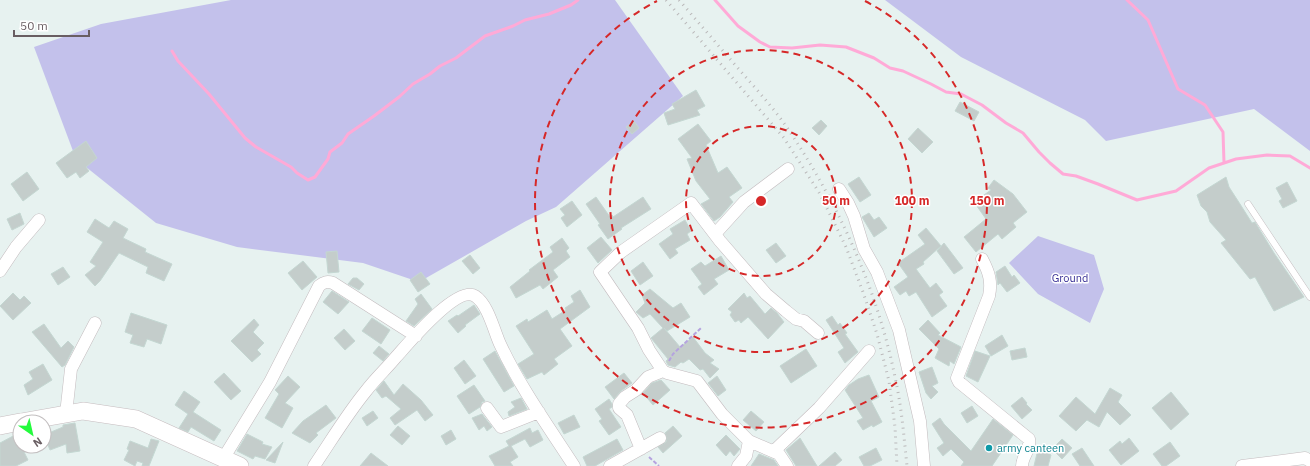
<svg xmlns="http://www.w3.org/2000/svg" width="1310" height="466" font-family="'IBM Plex Sans',sans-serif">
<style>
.green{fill:#c3c1eb}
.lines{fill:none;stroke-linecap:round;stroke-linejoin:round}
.stream{stroke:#ffaad7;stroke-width:3}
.building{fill:#c4cdcb;stroke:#c4d7d2}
.service-casing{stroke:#c3bbbe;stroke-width:7}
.minor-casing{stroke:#c3bbbe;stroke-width:13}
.secondary-casing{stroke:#c6bcbf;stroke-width:18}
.path{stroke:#b5a3df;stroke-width:2;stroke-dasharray:4 2;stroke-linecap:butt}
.service{stroke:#fff;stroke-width:6}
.minor{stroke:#fff;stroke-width:12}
.secondary{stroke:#fff;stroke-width:17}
.rail{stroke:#bab8b9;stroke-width:3;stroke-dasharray:1 5;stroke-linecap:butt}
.ring{fill:none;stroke:#d62828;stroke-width:2;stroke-dasharray:7 5}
.culture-dot{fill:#0f9aa8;stroke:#fff;stroke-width:1.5}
.labels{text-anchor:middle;stroke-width:3;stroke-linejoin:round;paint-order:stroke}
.park-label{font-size:11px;fill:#393096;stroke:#fff}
.culture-label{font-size:11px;fill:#0d838f;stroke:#fff;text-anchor:start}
.centre{fill:#d62828;stroke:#fff;stroke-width:2}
.ring-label{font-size:12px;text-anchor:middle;font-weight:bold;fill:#d62828;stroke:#fff;stroke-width:3;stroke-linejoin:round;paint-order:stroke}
</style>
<rect width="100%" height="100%" fill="#e7f2f0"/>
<path class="green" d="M231,0h384l68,96 -127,111 -30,14 -107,61 -56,-19 -126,-16 -81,-24 -80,-64 -42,-112 67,-23z
M885,0h425v151l-56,-42 -148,32 -21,-21 -124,-63z
M1038,236l56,19 10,34 -14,34 -52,-29 -29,-31z"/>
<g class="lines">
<path class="stream" d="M715,0l23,26 22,16 10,5 22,1 28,-3 26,2 28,11 16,10 13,3 28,13 15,8 15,2 21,11 24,18 17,10 16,19 11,11 13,11 13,2 22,8 39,16 39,-9 33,-23 27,-9 31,-4 23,1 20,12
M1127,0l21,20 30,69 27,16 18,27 1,31
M172,51l6,10 31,33 36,44 11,9 35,20 6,6 11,7 7,-3 13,-18 2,-7 12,-9 6,-9 26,-18 25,-19 14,-13 17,-10 10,-8 16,-8 29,-22 28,-10 12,-6 24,-6 22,-9 7,-5"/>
</g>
<path class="building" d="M696,90l9,16 -8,4 3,5 -32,10 -4,-12 11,-4 -3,-5z
M960,102l19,10 -5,9 -19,-10z
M821,120l6,6 -8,9 -7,-7z
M634,121l5,7 -7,6 -6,-7z
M698,124l13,17 -5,4 12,28 9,-6 15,21 -13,9 4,5 -13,15 -6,4 -13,-17 9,-5 -14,-18 -9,-22 5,-1 -14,-19z
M918,128l15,14 -11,11 -14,-14z
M86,141l11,17 -11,9 3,4 -9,7 -4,-6 -9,6 -11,-15z
M27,172l12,17 -16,12 -12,-17z
M859,177l12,18 -11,7 -12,-18z
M1226,177l3,10 11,17 12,19 3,-1 19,31 30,44 -30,14 -19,-34 -5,2 -29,-36 5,-3 -16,-18 -3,-10 -6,-6 -4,-11z
M994,180l19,14 14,18 -14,11 3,4 -14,12 -4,-5 -22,18 -12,-15 22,-18 -12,-17 17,-12 -3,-2z
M1287,182l10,19 -14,7 -4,-7 3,-2 -6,-11z
M596,197l14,20 2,-2 1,2 30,-20 8,12 -30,19 1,1 -14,10 -10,-14 2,-1 -14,-20z
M572,201l10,14 -15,12 -6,-9 4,-3 -5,-6z
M20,213l4,11 -12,6 -5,-11z
M869,213l5,7 5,-3 8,11 -13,9 -12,-20z
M95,219l14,9 5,-7 14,8 -5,9 23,11 -1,3 27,12 -8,17 -18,-8 2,-6 -29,-14 -19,28 -5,5 -10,-11 11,-9 -6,-4 13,-20 -16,-10z
M685,220l6,11 -4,3 3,6 -15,9 3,4 -8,6 -11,-15 14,-10 -3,-5z
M926,228l15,18 -18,16 1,2 -8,5 14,19 6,-5 7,9 -4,3 8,11 -15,11 -16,-25 -7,4 -3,-5 -6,4 -6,-8 14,-10 -10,-14 27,-19 -7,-9z
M601,237l11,13 -14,13 -11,-15z
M562,238l7,10 -3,3 4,6 -17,13 5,7 -15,12 -3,-4 -24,13 -6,-11 20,-16 -1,-1 24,-18 -3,-5z
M776,243l10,13 -10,7 -10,-13z
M944,243l19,25 -9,6 -17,-23z
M337,251l2,21 -11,1 -2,-21z
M470,255l10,13 -7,6 -11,-13z
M721,256l8,14 -15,9 4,5 -14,11 -6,-8 4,-3 -11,-15 10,-7 4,4z
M303,261l14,16 -15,13 -14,-17z
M643,262l10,14 -13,9 -9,-14z
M1005,266l7,11 2,-2 6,8 -13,9 -7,-9 -2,2 -2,-13z
M63,267l7,10 -12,8 -7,-11z
M421,272l9,12 -12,8 -8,-12z
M353,278h4l7,6 -5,6 -11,-6z
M650,289l23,19 8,-5 9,14 -23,14 -3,-3 16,19 13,-10 12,16 9,7 -4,3 9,6 -9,9 -7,-9 -3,1 -11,-11 -6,4 -2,-1 -6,5 -7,-2 -2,-4 2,-2 -17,-21 12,-10 -13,-14 -7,4 -7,-6 9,-9 -3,-8z
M580,290l10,17 -30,22 12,17 -18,13 4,5 -14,11 -2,-3 -15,7 -9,-15 16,-10 -18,-28 11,-7 1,3 19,-12 5,9 14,-9 -1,-2 9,-6 -3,-6z
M332,291l17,11 -11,12 -15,-12z
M13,293l7,7 4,-4 7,7 -18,17 -13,-14z
M744,293l3,5 3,-2 15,18 6,-6 6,5 7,9 -16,17 -20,-22 -7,6 -2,-3 -4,2 -5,-7 2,-3 -4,-3z
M421,294l11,15 -18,17 -8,-5 12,-17 -3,-5z
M474,305l6,9 -15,11 1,1 -8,7 -10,-12 9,-6 1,1z
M131,313l36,12 -6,19 -14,-5 -3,8 -14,-4 3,-8 -8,-3z
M832,316l6,9 2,-2 7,10 -2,1 13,18 -13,11 -7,-11 6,-4 -18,-28z
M372,318l18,12 -9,14 -19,-13z
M254,319l5,6 -6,7 11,11 -7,7 4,4 -9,8 -21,-21z
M928,320l12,13 -2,2 23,12 -7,17 -4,-3 -1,5 -14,-8 4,-9 -20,-20z
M44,324l17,24 7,-7 6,6 -9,18 -3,2 -30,-35z
M344,329l11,12 -10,9 -11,-12z
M1002,335l6,11 -17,10 -6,-10z
M379,346l10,8 -6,7 -10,-8z
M1025,348l2,9 -15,3 -2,-9z
M806,349l11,17 -26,17 -11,-17z
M495,351l19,35 -10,6 -21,-33z
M975,351l15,5 -12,26 -12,-6z
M464,360l12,16 -11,8 -11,-16z
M43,364l9,16 -24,15 -4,-10 9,-6 -4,-7z
M932,367l6,16 -6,3 6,6 -7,7 -5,-6 -7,-21z
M224,373l17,18 -10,9 -17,-18z
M624,373l8,10 -11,8 -7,8 -9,-12z
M869,375l10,22 -8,4 11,21 -9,5 -1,-2 -9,5 -6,-9 6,-3 -18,-28 4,-5 9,-6z
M288,376l12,11 -15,16 8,5 -11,20 -17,-10 14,-24 -4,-4z
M717,376l9,14 -8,6 -10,-13z
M661,380l9,10 -17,15 -10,-12 9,-10z
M384,381l10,14 9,-11 18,16 12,15 -8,6 -8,-11 -22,15 -5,-7 11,-9 -15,-13 -4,2 -6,-8z
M474,385l11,16 -3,1 -2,5 -11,7 -12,-18z
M1110,388l12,7 -4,7 13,13 -11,10 -13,-13 -8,15 -12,-7 -11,11 -17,-15 17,-19 19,17z
M184,391l16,11 -7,10 28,18 -7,11 -23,-14 -3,5 -9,-4 9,-14 -13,-9z
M1171,392l18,22 -18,16 -19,-22z
M1022,397l5,6 -1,1 6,6 -10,9 -11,-13z
M521,398l6,11 -18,7 -1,-4 7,-5 -4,-5z
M609,399l3,5v3l-3,2 12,18 -12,8 -10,-14 3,-2 -7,-10z
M326,405l10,13 -20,15 2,2 -8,8 -18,-10 11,-12z
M972,406l6,10 -11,7 -6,-10z
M373,411l5,7 -11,8 -5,-8z
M751,411l13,11 -8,9 -13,-11z
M482,414l10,13 -5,4 -3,-5 -5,4 -7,-12z
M574,415l6,12 -16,7 -6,-11z
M940,418l4,6 27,27 22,-32 20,16 -21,31h-31l3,-4 -13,-13 -8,7 -6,-8 7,-5 -12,-19z
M75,423l5,28 -13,2 -1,-9 -16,6 -6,-15 19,-8v-2z
M398,426l12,10 -8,9 -12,-10z
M673,426l9,10 -19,17 -5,-6 8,-5 1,-4 -2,-5z
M530,428l2,5 6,-3 5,10 -13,7 -5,-8 -14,7 7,11 -8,5 3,4h-18l-6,-10 20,-10 -3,-5z
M451,430l5,9 -10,6 -5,-9z
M247,434l16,8 -1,2 10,3 -7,12 -10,-3 -2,3 -16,-8z
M15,435l5,11 19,1 -15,5 4,8 -12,6h-16v-23z
M726,435l14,14 -6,7 -4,-5 -4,5 -10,-11z
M800,438l17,28h-21l-10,-16z
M1129,438l10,13 -18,14 -12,-15 11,-9 2,3z
M151,439l8,2 -10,25h-7l1,-3 -6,-2 -2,5 -11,-6 5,-10 -2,-1 3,-8 18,7z
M617,439l6,11 -28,16h-8l-4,-9z
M1062,439l10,9 -10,11 -10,-10z
M283,442l-8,21 -9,-3z
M1170,442l10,14 -14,10h-4l-9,-12z
M876,448l6,12 -12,6h-6l-5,-9z
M1082,448l12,18h-14l-8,-12z
M1038,449l6,1 7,5 -3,11h-14z
M835,452l7,8 -7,6h-16z
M371,453l17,13h-28z
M759,454l15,6 4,6h-27z"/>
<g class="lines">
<g class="service-casing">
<path id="service" d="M1248,204l62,93"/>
</g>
<g class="minor-casing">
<path id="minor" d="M839,189l9,14 6,13 10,33 13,23 22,58 21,91 4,45
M715,234l29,-32 44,-33
M982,259c7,13 10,23 7,37l-32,82 2,4 70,57c2,11 -7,17 -7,27
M0,271l16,-24 23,-27
M663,371l4,2 30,8 25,33 27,27 -3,15 -8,10
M487,408l14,19 38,-15
M66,414l5,-45 24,-46
M749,441l30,13 8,12
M641,449l-14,-34 -8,-7v-4l6,-7 11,-7 12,-13 15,-6 -14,-21 -11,-22 -38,-56 21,-20 70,-49 29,38 46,53 20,17 10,8 8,2 14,12
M774,451l45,-43 50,-57
M223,459l47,-77 49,-96c5,-4 8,-5 14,-3l83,53
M314,466c17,-25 33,-52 52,-75 9,-12 20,-22 30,-34 11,-12 61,-72 79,-61 13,8 19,35 25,48 20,43 48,82 74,122
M610,466l50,-28
M1242,466l63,-8 5,3"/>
</g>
<g class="secondary-casing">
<path id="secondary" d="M21,422l62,-11 53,8 104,47
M0,426l20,-4"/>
</g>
<path class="path" d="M669,361l4,-7 28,-26
M649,457l10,9"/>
<use href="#service" class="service"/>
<use href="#minor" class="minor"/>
<use href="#secondary" class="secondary"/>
<path class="rail" d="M666,0l118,138 36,56 26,53 17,45 14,42 12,47 6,46 2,39
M679,0c19,22 38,44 57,66 19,22 40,44 56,69 49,74 87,159 104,247 6,28 8,56 11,84"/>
</g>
<g class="ring">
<circle cx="761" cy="201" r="75"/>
<circle cx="761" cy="201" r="151"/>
<path d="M865 1A226 226 0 1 1 657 1"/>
</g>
<circle class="culture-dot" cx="989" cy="448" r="4"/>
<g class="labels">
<g class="park-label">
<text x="1070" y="282">Ground</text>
</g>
<g class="culture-label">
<text x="997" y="452">army canteen</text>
</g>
</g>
<circle cx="761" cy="201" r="6" class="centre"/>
<g class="ring-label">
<text x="836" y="205">50 m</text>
<text x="912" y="205">100 m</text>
<text x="987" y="205">150 m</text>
</g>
<g transform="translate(32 434) rotate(146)"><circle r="19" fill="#ffffff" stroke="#c3bfc0"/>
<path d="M0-3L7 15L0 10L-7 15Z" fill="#24fb3d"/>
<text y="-6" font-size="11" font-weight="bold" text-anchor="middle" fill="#695e62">N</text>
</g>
<path d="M14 30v6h75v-6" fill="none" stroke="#695e62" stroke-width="2"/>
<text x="20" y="30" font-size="12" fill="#695e62" stroke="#ffffff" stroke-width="3" paint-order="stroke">50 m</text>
</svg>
